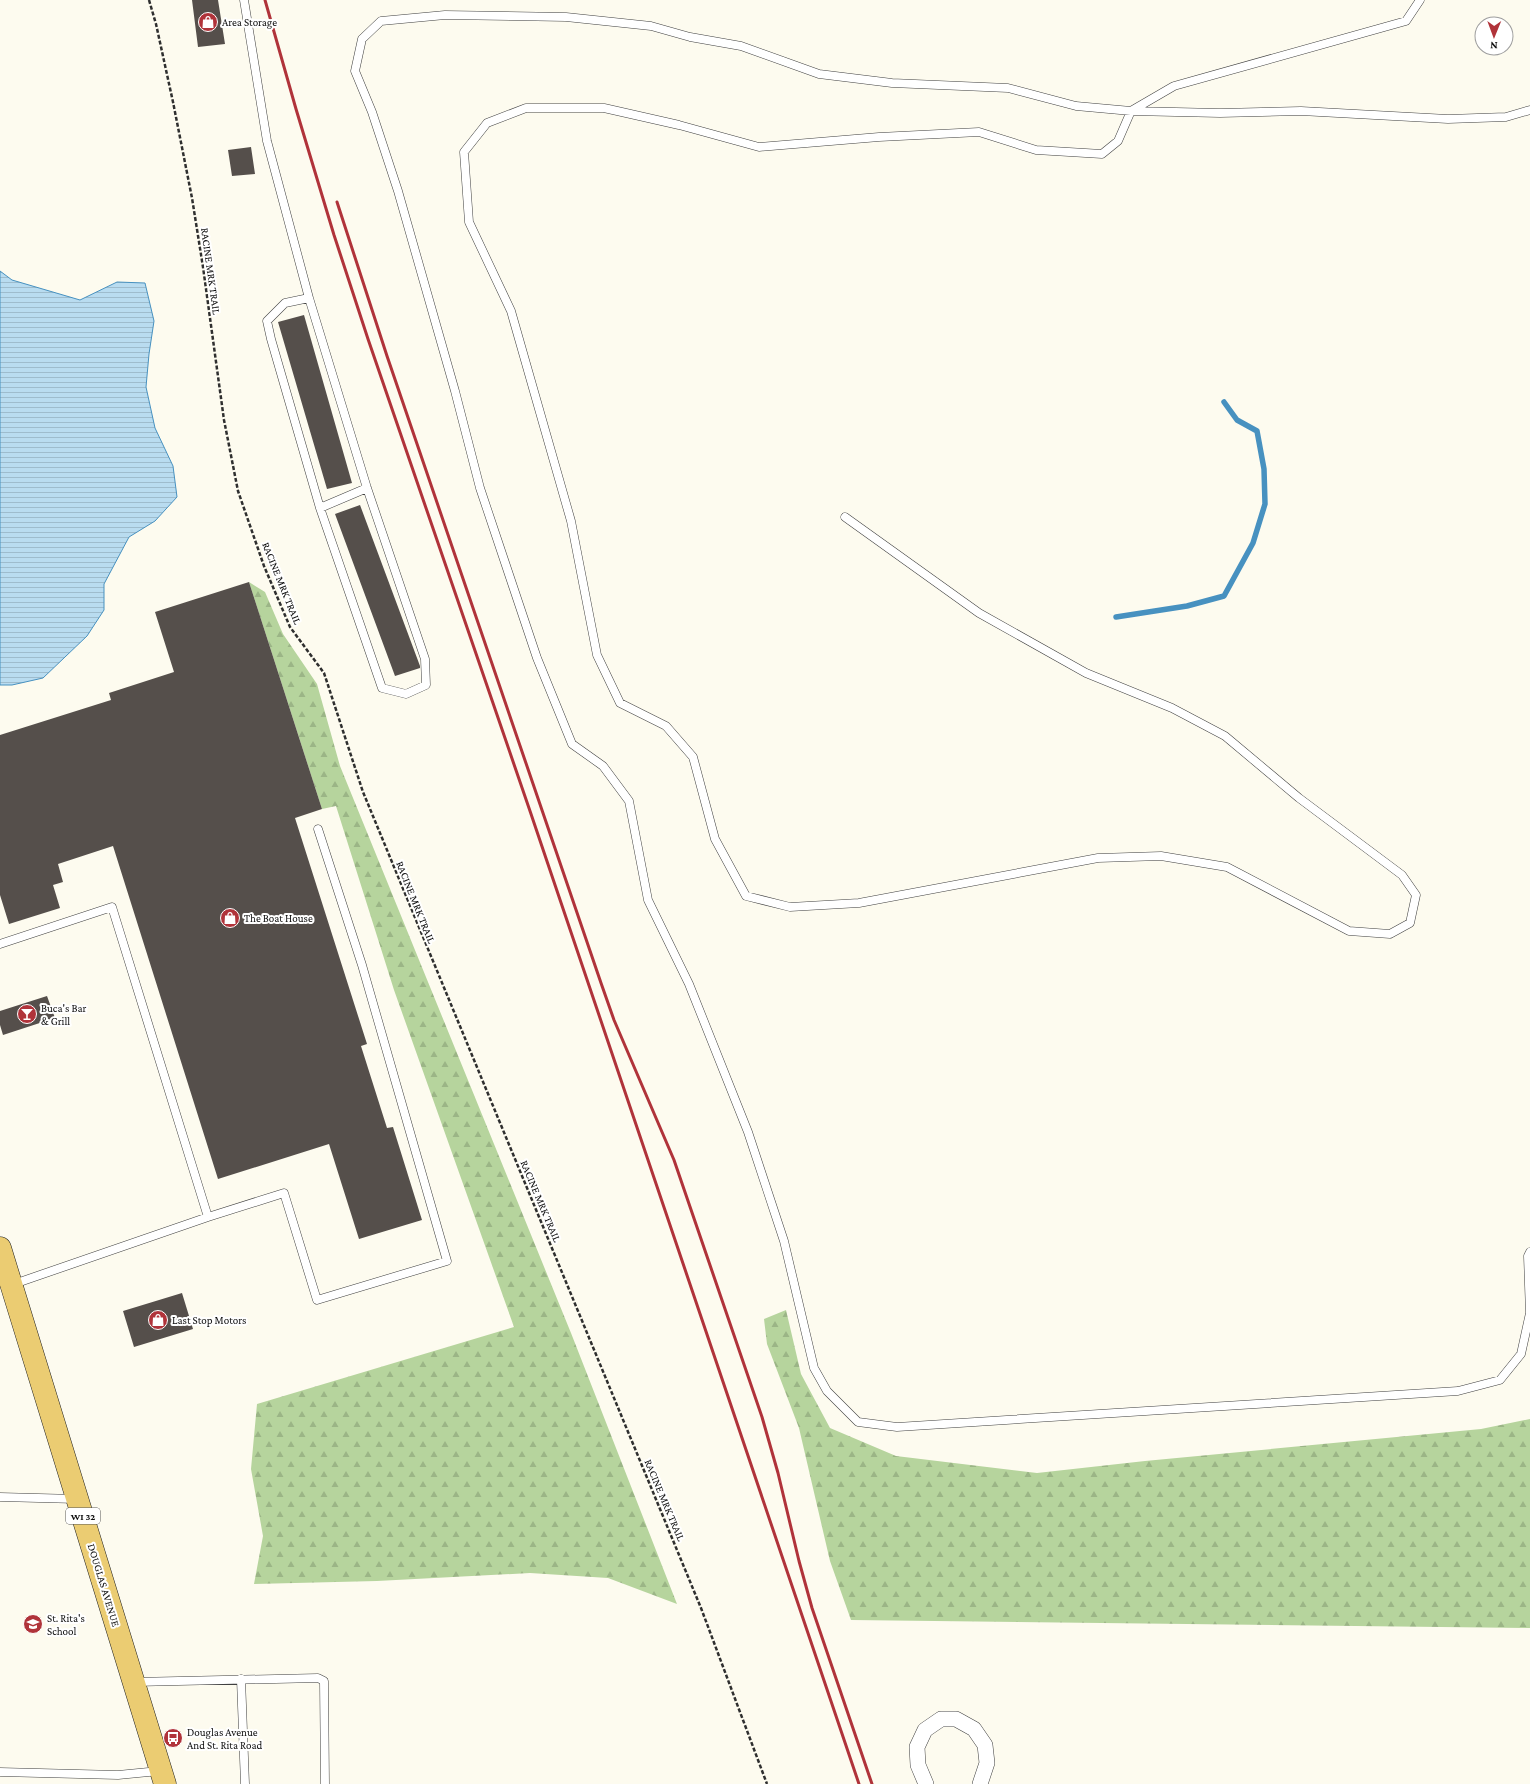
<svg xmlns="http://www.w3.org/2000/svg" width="1530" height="1784" font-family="'Crimson Pro',serif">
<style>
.forest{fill:url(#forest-firs)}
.water{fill:url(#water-rules);stroke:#4791c0}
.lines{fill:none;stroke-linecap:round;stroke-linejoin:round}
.stream{stroke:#4791c0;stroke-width:5.5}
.building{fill:#554f4b}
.service-casing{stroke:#404040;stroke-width:9}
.minor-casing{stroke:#404040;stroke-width:16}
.primary-casing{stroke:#1e1e1e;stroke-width:23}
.path{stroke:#2f2f2f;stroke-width:2.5;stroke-dasharray:4 2;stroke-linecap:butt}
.service{stroke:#fff;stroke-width:8}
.minor{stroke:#fff;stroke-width:15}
.primary{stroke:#ebcc72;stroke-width:22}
.rail{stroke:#b0333a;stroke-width:3}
.labels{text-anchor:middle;stroke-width:4;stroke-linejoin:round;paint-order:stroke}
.shield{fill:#fff;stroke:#565656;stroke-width:1}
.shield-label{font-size:10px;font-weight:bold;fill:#0d0d0d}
.poi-label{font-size:11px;fill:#0d0d0d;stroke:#fff;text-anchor:start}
.street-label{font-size:11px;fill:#0d0d0d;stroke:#fff}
</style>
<defs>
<pattern id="forest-firs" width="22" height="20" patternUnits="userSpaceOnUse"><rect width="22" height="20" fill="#b6d49d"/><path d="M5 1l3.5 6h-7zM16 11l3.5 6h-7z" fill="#9bb586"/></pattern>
<pattern id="water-rules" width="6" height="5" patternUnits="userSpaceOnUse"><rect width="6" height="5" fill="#b9dcf0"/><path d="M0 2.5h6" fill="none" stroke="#9ebccd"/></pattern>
</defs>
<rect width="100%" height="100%" fill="#fdfbef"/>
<path class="forest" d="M249,582l16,10 18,42 34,50 23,82 231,567 106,271 -69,-26 -78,-5 -153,8 -123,3 9,-48 -12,-67 6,-65 257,-77 -120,-337 -58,-184 -14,3z
M786,1310l15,64 29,54 66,28 141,17 108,-12 336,-32 49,-10v209l-679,-8 -21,-59 -31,-133 -32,-84 -3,-25z"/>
<path class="water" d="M0,271l12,9 68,20 37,-18 28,1 9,38 -5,33 -3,33 9,41 18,38 4,31 -22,24 -26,16 -25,47v26l-17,26 -44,42 -31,7h-12z"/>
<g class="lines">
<path class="stream" d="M1116,617l71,-11 37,-10 29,-53 12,-39 -1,-35 -7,-38 -20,-11 -13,-18"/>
</g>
<path class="building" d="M192,0h26l7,44 -27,3z
M251,147l4,27 -23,2 -4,-26z
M304,315l48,168 -25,6 -49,-167z
M360,505l60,161v2l-25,8 -60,-162z
M249,582l73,227 -27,9 72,226 -6,2 26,82 6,-1 29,93 -63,19 -30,-95 -111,35 -105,-333 -55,18 5,18 -10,3 7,23 -51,16 -9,-29v-160l111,-35 -2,-7 65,-21 -19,-60z
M47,996l8,22 -52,17 -3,-10v-14z
M182,1293l11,36 -59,18 -11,-36z"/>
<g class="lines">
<g class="service-casing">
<path id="service" d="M244,0l23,141 42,157
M1530,110l-24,7 -58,2 -147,-8 -81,2 -89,-2 -55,-5 -68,-18 -116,-5 -73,-9 -78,-28 -51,-9 -39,-11 -85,-9 -121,-2 -64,6 -19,18 -7,32 17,41 26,79 57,200 25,97 57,170 35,86 31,22 26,35 19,99 41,84 59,148 36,109 30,127 13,23 31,31 39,5 561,-36 42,-11 21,-26 9,-41 -2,-57 2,-4
M309,298l58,190 58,171 1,26 -20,9 -24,-6 -62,-180 -49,-169 -4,-18 18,-18z
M320,508l47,-20
M845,517l134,96 107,60 86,35 53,28 74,62 103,77 14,20 -6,28 -20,11 -41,-3 -122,-64 -66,-11 -63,2 -239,45 -69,4 -44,-11 -31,-57 -22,-82 -27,-31 -46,-23 -23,-48 -26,-134 -60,-210 -42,-89 -5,-70 23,-29 39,-15h78l75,17 80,22 120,-10 100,-5 57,18 66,4 16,-13 13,-30 43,-25 232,-65 14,-21
M0,944l112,-37 96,310 -197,68
M208,1217l76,-24 33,107 130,-39 -85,-296 -44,-136
M0,1497l77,2
M241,1679l4,105
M134,1682l184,-4 6,3 1,103
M0,1772l118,3 41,-4"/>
</g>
<g class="minor-casing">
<path id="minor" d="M926,1784l-8,-19 -1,-18 8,-17 16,-11h15l18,10 11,16 2,18 -7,21"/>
</g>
<g class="primary-casing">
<path id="primary" d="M0,1248l165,536"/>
</g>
<path class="path" d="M149,0l7,24 17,78 19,96 11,69 21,153 14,71 26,75 26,61 34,46 39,119 338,816 66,176"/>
<use href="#service" class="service"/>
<use href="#minor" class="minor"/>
<use href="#primary" class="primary"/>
<path class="rail" d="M265,0l31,109 38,126 34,104 162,472 329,973
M337,202l50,154 214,627 13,37 60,140 88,257 16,56 21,88 13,47 60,176"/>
</g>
<defs>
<g id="shop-disc" transform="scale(1)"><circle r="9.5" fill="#b0333a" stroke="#fff"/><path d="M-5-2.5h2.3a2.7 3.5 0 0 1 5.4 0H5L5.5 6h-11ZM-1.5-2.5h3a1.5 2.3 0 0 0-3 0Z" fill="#fff"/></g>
<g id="bar-disc" transform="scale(1)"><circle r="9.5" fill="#b0333a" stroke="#fff"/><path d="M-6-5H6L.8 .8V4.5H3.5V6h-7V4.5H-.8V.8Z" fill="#fff"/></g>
<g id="school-disc" transform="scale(1)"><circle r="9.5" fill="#b0333a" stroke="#fff"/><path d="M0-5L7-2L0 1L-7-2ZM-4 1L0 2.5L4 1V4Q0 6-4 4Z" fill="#fff"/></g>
<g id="bus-disc" transform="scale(1)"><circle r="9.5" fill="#b0333a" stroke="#fff"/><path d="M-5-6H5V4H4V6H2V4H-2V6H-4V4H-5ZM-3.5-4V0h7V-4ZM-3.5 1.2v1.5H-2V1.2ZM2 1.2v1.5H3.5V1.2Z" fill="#fff"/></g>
</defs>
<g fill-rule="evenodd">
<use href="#shop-disc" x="208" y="22"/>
<use href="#shop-disc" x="230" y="918"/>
<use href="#bar-disc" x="27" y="1014"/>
<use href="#shop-disc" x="158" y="1320"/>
<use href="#school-disc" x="33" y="1624"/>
<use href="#bus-disc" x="173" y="1738"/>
</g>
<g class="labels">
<rect class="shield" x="66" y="1508" width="34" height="16" rx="3"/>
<g class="shield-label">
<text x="83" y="1520">WI 32</text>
</g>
<g class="poi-label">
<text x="222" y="26">Area Storage</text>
<text x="244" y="922">The Boat House</text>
<text x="41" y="1012">Buca's Bar<tspan x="41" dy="13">&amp; Grill</tspan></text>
<text x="172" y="1324">Last Stop Motors</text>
<text x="47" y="1622">St. Rita's<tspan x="47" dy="13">School</tspan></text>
<text x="187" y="1736">Douglas Avenue<tspan x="187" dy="13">And St. Rita Road</tspan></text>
</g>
<g class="street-label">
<text transform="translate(211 271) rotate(82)" y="4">RACINE MRK TRAIL</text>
<text transform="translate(282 583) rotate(68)" y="4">RACINE MRK TRAIL</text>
<text transform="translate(416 902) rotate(68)" y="4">RACINE MRK TRAIL</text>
<text transform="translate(541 1201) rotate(67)" y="4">RACINE MRK TRAIL</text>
<text transform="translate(665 1500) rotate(67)" y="4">RACINE MRK TRAIL</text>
<text transform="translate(104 1585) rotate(73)" y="4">DOUGLAS AVENUE</text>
</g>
</g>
<g transform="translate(1494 36) rotate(181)"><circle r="19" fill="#ffffff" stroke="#9e9e9e"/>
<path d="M0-3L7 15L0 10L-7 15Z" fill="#b0333a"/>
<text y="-6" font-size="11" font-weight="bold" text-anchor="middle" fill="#0d0d0d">N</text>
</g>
</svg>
